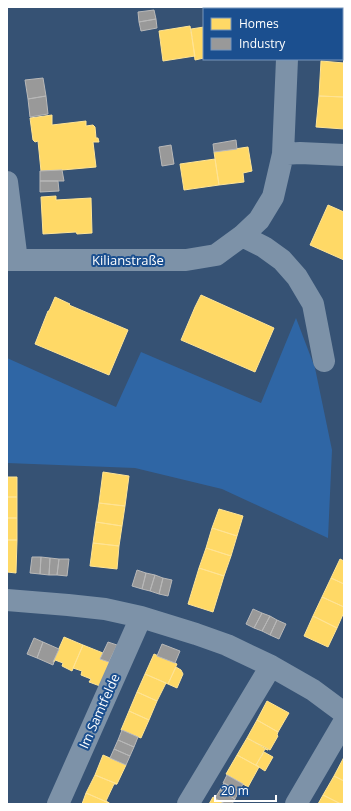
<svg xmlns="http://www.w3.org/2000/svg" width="351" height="811" font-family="'Open Sans',sans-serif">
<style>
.green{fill:#2f66a5}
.homes{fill:#ffd966;stroke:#ffe494}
.industry{fill:#999;stroke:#b8b8b8}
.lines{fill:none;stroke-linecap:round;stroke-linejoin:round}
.minor{stroke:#7d92a8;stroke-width:22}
.labels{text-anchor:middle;stroke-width:4;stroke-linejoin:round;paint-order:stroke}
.street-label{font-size:13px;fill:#fff;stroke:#1b4f8f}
</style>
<rect width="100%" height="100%" fill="#365274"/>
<path class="green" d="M296,318l19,50 17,82 -4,88 -106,-49 -87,-21 -128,-5v-105l109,49 25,-55 120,51z"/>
<path class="homes" d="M329,7h15v10h-2v-8h-13z
M342,17h2v28h-2z
M190,26l5,30 -32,5 -4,-30z
M204,27v31l-9,2 -4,-31z
M321,61l23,2v34l-25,-1z
M319,96l25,1v32l-28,-2z
M52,115v10l34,-4v5l7,-1 2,2 1,11h2l1,4h-6l3,25 -34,3 -21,1 -3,-30 -3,1 -2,-2 -3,-22z
M248,147l4,24 -9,2 1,9 -25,3 -5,-33z
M215,159l4,26 -35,5 -4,-26z
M56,196v4l35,-2 1,35 -15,1 -1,-2 -33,2 -2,-37z
M328,205l16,7v48l-34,-15z
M201,295l73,33 -19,44 -60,-26 -14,-6 14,-33z
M55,297l15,7 -1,1 59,25 -19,45 -74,-31 13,-33h1z
M103,472l26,4 -4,30 -26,-3z
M7,477h10v20h-10z
M7,497h10v21h-10z
M99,503l26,3 -3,20 -26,-4z
M219,509l24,7 -6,20 -25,-8z
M7,518h10v22h-10z
M96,522l26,4 -3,20 -26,-3z
M212,528l25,8 -6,20 -25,-8z
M7,540h10l-1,33 -9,-1z
M93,543l26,3 -2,23 -27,-3z
M206,548l25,8 -7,20 -25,-8z
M340,559l4,2v23l-13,-6z
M199,568l25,8 -11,36 -25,-8z
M331,578l13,6v23l-22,-10z
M322,597l22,10v5l-7,16 -24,-12z
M313,616l24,12 -9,19 -24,-11z
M64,637l19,8 -11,26 -10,-5 1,-3 -8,-3 -1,2h-1z
M83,645l20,8 -3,6 9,3 -9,24 -11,-4 2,-3 -10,-4 1,-4 -9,-3z
M154,654l23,10 -9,20 -23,-10z
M176,667l5,3 2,4 -6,14 -9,-4z
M145,674l21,9 -9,18 -20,-9z
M137,692l20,9 -8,19 -20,-9z
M267,701l22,12 -11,19 -21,-12z
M129,711l20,9 -8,18 -20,-8z
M257,720l21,12 -1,3 1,1 -8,14 -23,-12z
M247,738l21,12 -3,-1 -9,16 3,2 -22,-12z
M264,752l9,5 -8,14 -9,-6z
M103,755l23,10 -9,19 -22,-9z
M237,755l22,12 -11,20 -22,-13z
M344,757v24l-10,-5z
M95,775l22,9h-3l-8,17 3,2 -23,-10z
M334,776l10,5v23h-3l-18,-9z
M86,793l23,10 2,1h-29z
M323,795l18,9h-23z
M213,797l2,1 10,6h-16z"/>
<path class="industry" d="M154,10l2,9 -17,3 -1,-10z
M156,19l1,9 -16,3 -2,-9z
M43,78l3,18 -18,3 -3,-19z
M46,96l2,18 -18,3 -2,-18z
M236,140l1,9 -23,3 -1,-8z
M171,145l3,19 -12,2 -3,-19z
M62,170l2,11h-24v-10z
M40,181h18l1,10 -19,1z
M32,557h9l-1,17 -10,-1z
M41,557l9,1 -1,17 -9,-1z
M50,558l9,1 -2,16h-8z
M59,559h10l-2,17 -10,-1z
M137,570l9,3 -4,16 -10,-3z
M146,573l9,2 -5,16 -8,-2z
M155,575l8,3 -4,16 -9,-3z
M163,578l9,2 -4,16 -9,-2z
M253,609l9,4 -8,15 -8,-4z
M262,613l8,3 -8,15 -8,-3z
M270,616l7,4 -7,15 -8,-4z
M277,620l9,4 -7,15 -9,-4z
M34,638l9,4 -6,16 -10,-4z
M43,642l16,7 -6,13h1l-1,3 -16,-7z
M108,642l9,3 -8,17 -9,-3z
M162,644l18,7 -5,12 -18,-7z
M122,730l16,7 -4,10 -16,-7z
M118,740l16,7 -4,9 -16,-7z
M114,749l16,7 -4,9 -16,-7z
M227,775l16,9 -4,7 -16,-8z
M224,783l15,8 -4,8 -15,-9z
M220,790l15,9 -3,5h-7l-10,-6z"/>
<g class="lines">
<path class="minor" d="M289,9v-2
M283,154l17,-1 44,2
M7,182l9,71 3,7
M242,236l22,11 18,13 15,17 16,27 11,57
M7,260h179l30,-5 26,-19 17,-16 14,-23 10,-43 4,-95
M7,600l61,5 37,4 36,8 55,17 31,11 44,21 42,24 31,23
M58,804l83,-187
M188,804l83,-138
M296,804l48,-82"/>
</g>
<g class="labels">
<g class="street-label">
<text x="128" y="265">Kilianstraße</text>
<text transform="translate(99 711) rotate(-66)" y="5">Im Samtfelde</text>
</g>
</g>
<rect width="351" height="811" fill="none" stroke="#ffffff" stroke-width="16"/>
<rect x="203" y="8" width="140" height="52" fill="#1b4f8f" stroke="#7695bc"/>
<rect x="211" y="18" width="20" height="12" fill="#ffd966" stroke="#7695bc"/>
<text x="239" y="28" font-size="12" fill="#ffffff">Homes</text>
<rect x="211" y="38" width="20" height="12" fill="#999999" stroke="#7695bc"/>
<text x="239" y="48" font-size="12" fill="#ffffff">Industry</text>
<path d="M215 795v6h61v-6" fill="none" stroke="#ffffff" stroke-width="2"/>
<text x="221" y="795" font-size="12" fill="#ffffff" stroke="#1b4f8f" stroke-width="3" paint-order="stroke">20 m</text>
</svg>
